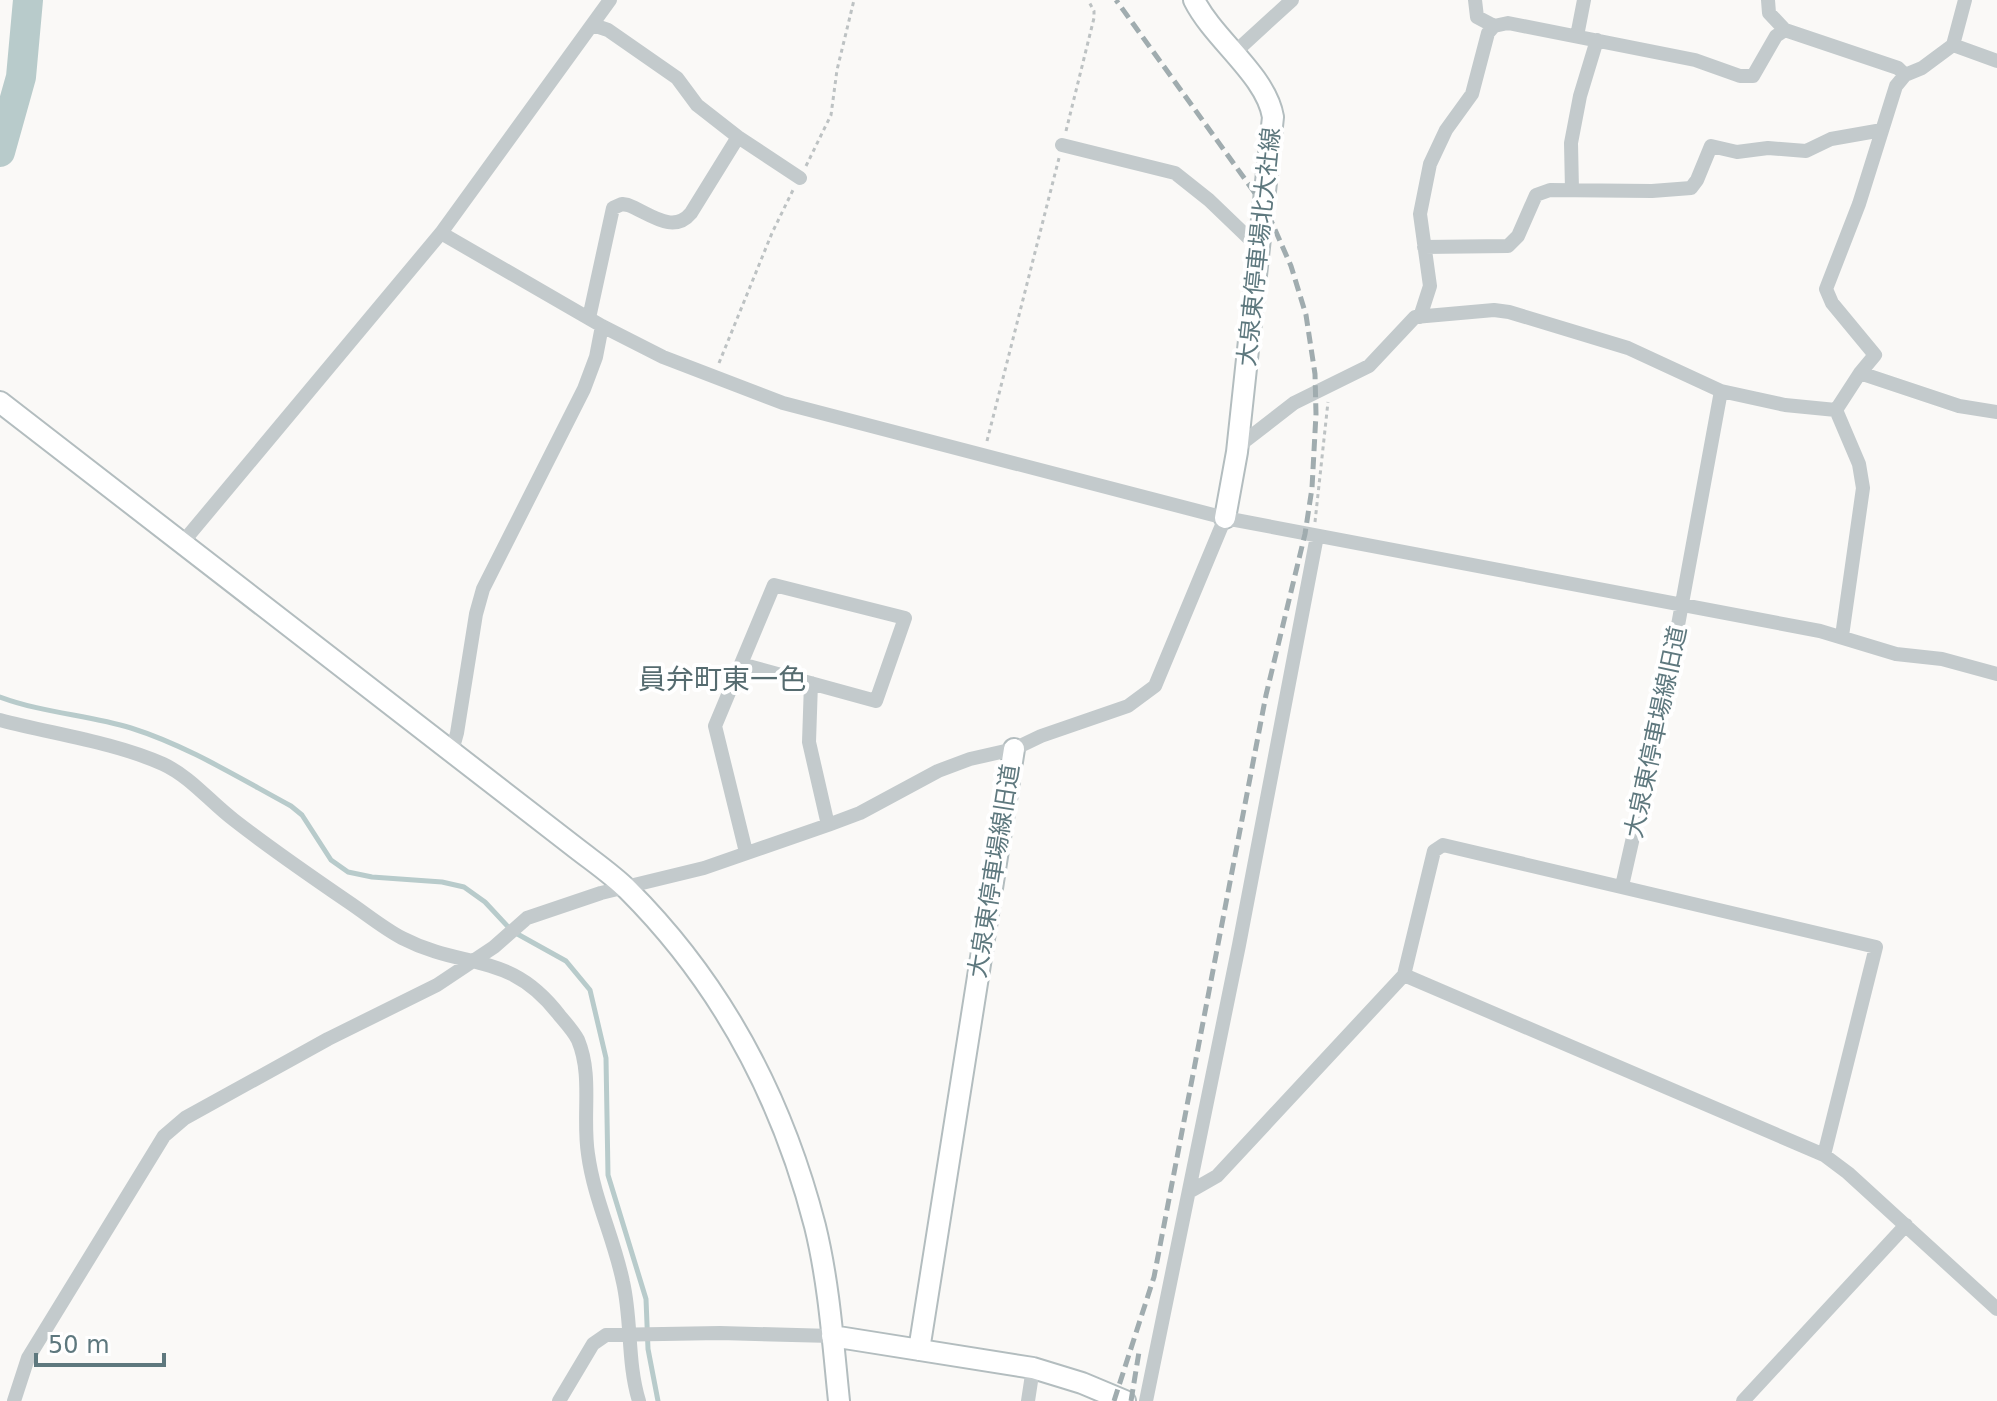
<svg xmlns="http://www.w3.org/2000/svg" width="1997" height="1401" font-family="'DejaVu Sans','Noto Sans JP',sans-serif">
<style>
.lines{fill:none;stroke-linecap:round;stroke-linejoin:round}
.stream{stroke:#b8cbcb;stroke-width:5}
.river{stroke:#b8cbcb;stroke-width:30}
.secondary-casing{stroke:#b3bdbf;stroke-width:24}
.path{stroke:#bdc2c3;stroke-width:3;stroke-dasharray:4 4;stroke-linecap:butt}
.street{stroke:#c3cacc;stroke-width:14}
.secondary{stroke:#fff;stroke-width:20}
.rail{stroke:#a0acaf;stroke-width:5;stroke-dasharray:12 6;stroke-linecap:butt}
.labels{text-anchor:middle;stroke-width:8;stroke-linejoin:round;paint-order:stroke}
.street-label{font-size:24px;fill:#5e787e;stroke:#fff}
.quarter-label{font-size:28px;fill:#556b6f;stroke:#fff}
</style>
<rect width="100%" height="100%" fill="#faf9f7"/>
<g class="lines">
<path class="stream" d="M0,697c43,16 88,18 131,31 57,18 108,50 160,78l11,9 29,45 17,12 24,5 70,5 22,5 21,15 27,29 54,30 24,29 16,68 2,117 38,124 2,50 10,52"/>
<path class="river" d="M0,152l21,-75 7,-77"/>
<g class="secondary-casing">
<path id="secondary" d="M1194,0c20,40 72,75 79,117l-36,335 -12,66
M0,402l576,446c18,14 37,27 52,42 94,94 154,208 187,336 14,57 18,117 24,175
M832,1336l201,32 49,15 43,18
M919,1350l95,-601"/>
</g>
<path class="path" d="M1066,131l28,-113v-7l-6,-11
M806,166l25,-51 6,-45 17,-70
M719,363l53,-130 21,-43
M987,441l72,-283
M1315,522l13,-120"/>
<path class="street" d="M1475,0l2,17 17,9
M1768,0l1,13 16,17 113,38 7,7
M1577,36l7,-36
M1953,45l12,-45
M1233,54l59,-54
M738,137l62,41
M1062,145l113,28 34,27 50,48
M1572,190l-1,-47 9,-47 17,-56
M441,233l161,93 61,31 120,46 442,115 595,113 76,23 46,5 55,15
M1424,247l84,-1 10,-10 18,-41 14,-5 102,1 39,-3 6,-8 14,-34 26,6 31,-4 38,3 25,-12 51,-9
M1420,317l10,-31 -10,-72 10,-50 16,-34 26,-36 16,-61 6,-7 14,-3 187,37 45,16h13l23,-40 9,-6
M589,318l24,-110 9,-4 6,1c21,8 45,30 63,8l47,-76 -41,-32 -20,-27 -69,-48 -15,-5
M1860,373l99,33 38,6
M1836,410l24,-37 15,-18 -43,-52 -6,-14 33,-85 37,-118 9,-11 17,-7 31,-23 44,16
M1836,410l23,54 4,24 -21,148
M1237,451l8,-10 49,-38 75,-37 46,-49 79,-7 15,2 119,36 93,43 64,14 51,5
M183,542l258,-309 169,-233
M741,664l135,37 29,-83 -131,-33 -59,141 31,126
M811,683l-2,59 19,83
M0,720c53,14 113,22 163,44 28,13 47,38 71,56 37,29 75,55 113,81 18,12 36,27 55,37 64,33 108,12 158,78 6,7 14,16 18,24 15,36 4,76 10,114 6,45 26,84 35,128 9,39 4,80 16,119
M452,751l5,-18 19,-119 7,-25 101,-200 12,-32 6,-31
M1622,886l43,-190 56,-305
M1404,975l420,180 24,18 149,136
M1189,1192l28,-16 187,-201 30,-124 9,-6 433,102 -52,208
M14,1401l14,-43 136,-222 21,-18 143,-79 109,-54 57,-38 33,-29 74,-25 103,-25 124,-43 32,-12 78,-42 32,-12 44,-10 27,-13 87,-30 27,-20 70,-168
M559,1401l34,-57 13,-9 114,-2 112,3
M1028,1401l5,-33
M1146,1401l93,-456 78,-409
M1743,1401l163,-176"/>
<use href="#secondary" class="secondary"/>
<path class="rail" d="M1114,1401l40,-124 112,-582 39,-161 7,-46 4,-74 -1,-40 -9,-59 -15,-49 -26,-59 -149,-207
M1131,1401l8,-49"/>
</g>
<g class="labels">
<g class="street-label">
<text transform="translate(1259 247) rotate(-84)" y="8">大泉東停車場北大社線</text>
<text transform="translate(1656 732) rotate(-78)" y="8">大泉東停車場線旧道</text>
<text transform="translate(994 871) rotate(-81)" y="8">大泉東停車場線旧道</text>
</g>
<g class="quarter-label">
<text x="722" y="689">員弁町東一色</text>
</g>
</g>
<path d="M36 1353v12h128v-12" fill="none" stroke="#5e787e" stroke-width="4"/>
<text x="48" y="1353" font-size="24" fill="#5e787e" stroke="#ffffff" stroke-width="6" paint-order="stroke">50 m</text>
</svg>
